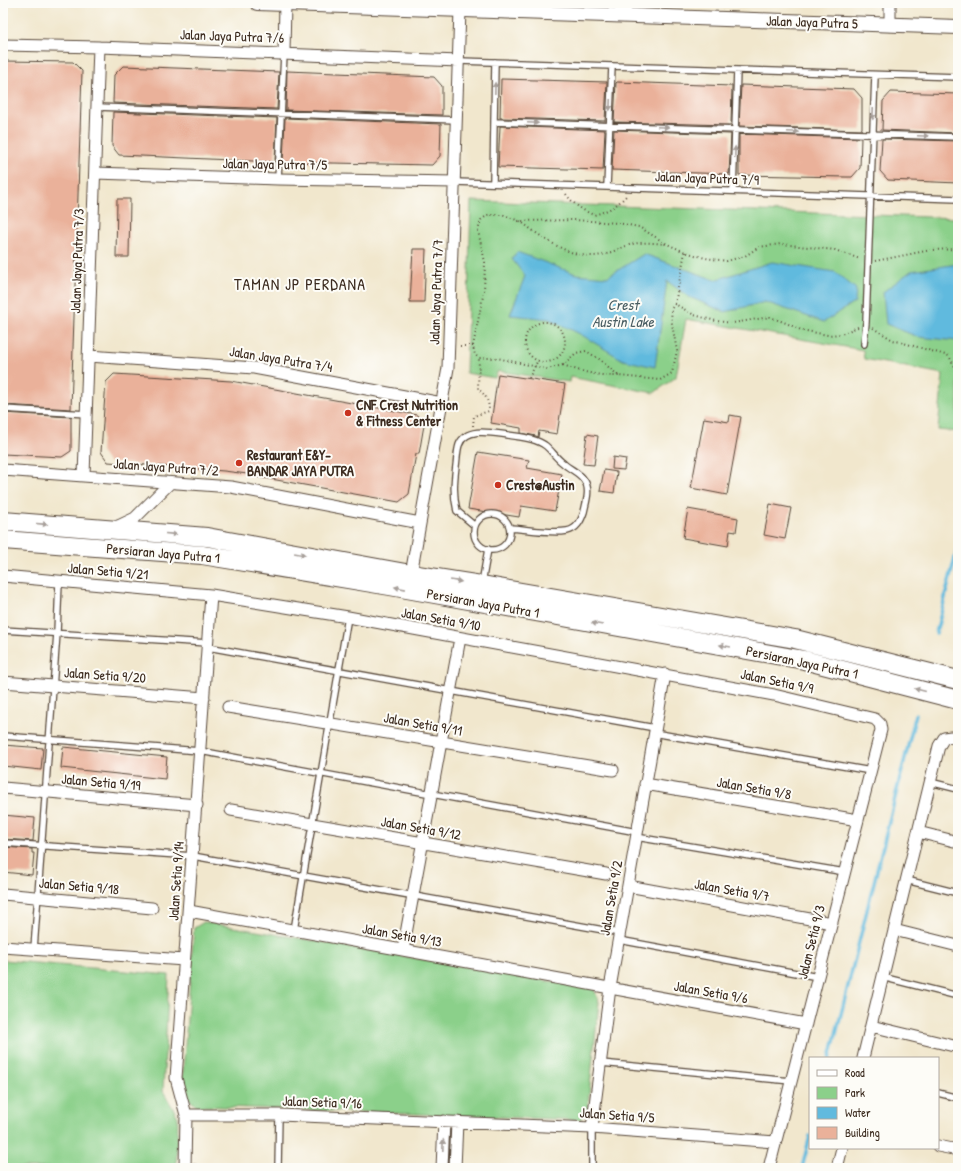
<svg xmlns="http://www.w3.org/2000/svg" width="961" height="1171" font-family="'Patrick Hand',sans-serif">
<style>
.green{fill:#8bd08a;stroke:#637d54}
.water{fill:#61bade;stroke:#4e727e}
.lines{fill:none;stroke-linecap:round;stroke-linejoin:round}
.stream{stroke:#61bade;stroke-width:3.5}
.building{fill:#eab19a}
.service-casing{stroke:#564638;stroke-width:8}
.minor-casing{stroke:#564638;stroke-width:13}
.tertiary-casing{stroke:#564638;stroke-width:16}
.primary-casing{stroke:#564638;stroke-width:20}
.path{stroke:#564638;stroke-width:2;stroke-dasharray:1 3;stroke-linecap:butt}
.service{stroke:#fff;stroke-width:5.5}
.minor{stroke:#fff;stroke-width:11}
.tertiary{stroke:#fff;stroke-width:14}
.primary{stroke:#fff;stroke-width:18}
.oneway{fill:#a79f9a}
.poi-dot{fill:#c8321e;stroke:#fdfcf7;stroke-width:1.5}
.labels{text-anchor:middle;stroke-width:4;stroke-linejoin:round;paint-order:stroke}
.street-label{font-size:14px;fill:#3b2a1e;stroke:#fdfcf7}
.poi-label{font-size:14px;font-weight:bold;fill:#3b2a1e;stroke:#fdfcf7;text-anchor:start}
.water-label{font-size:15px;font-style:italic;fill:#485c61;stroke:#fdfcf7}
.quarter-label{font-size:16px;letter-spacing:1px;fill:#3b2a1e;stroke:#fdfcf7}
</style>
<rect width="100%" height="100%" fill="#fdfcf7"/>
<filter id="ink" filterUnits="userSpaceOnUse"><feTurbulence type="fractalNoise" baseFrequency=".025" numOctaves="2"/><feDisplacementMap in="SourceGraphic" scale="8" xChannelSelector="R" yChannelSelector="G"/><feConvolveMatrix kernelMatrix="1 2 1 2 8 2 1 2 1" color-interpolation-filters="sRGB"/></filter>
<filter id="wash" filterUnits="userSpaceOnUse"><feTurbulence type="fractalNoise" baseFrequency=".012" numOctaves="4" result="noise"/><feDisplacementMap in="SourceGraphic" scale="16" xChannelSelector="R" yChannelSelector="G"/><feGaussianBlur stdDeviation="0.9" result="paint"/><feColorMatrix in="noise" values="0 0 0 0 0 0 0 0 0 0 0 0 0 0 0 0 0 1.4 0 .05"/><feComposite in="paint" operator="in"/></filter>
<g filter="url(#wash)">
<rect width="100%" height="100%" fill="#f1e7cd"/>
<path class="green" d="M471,201l487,17v214l-20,-2 5,-56 -79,-15 -1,-9 -177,-31 -10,58 -22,16 -84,-16 -1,5 -71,-11 -3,7 -29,-5z
M204,922l390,67 5,13 -12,111 -7,7 -382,-14c-9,-5 -13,-11 -16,-21l12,-157z
M3,960l166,15 -6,116 15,26 -2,51h-173z"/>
<path class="water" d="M517,252l59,22 31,3 37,-23 71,26 57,-18 63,10 21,17 -1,13 -31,20 -59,-20 -40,10 -36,-15 -22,-16 -12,86 -32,-7 -43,-26 -31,-15 -39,-4 15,-39 -13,-17z
M958,264v77l-40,-4 -32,-13 -3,-32 28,-21z"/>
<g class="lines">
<path class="stream" d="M936,633l22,-87
M830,1058l86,-344
M802,1168l8,-32"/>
</g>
<g id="blocks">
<path class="building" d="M3,61l70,1 9,9 -11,338 -68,-4z
M123,66l156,6 -2,37 -164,-6 1,-28z
M287,71l147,6 8,9v29l-156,-5z
M501,79l106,3 -2,39 -105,-3z
M617,82l115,4 -1,39 -117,-3 2,-39z
M741,85l113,4 8,9v30l-1,2 -122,-4z
M891,92l67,2v39l-76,-3 1,-29z
M113,112l164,6 -2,44 -156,-7 -7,-9z
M285,118l156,6 -1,32 -8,9 -149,-3z
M500,126l105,4 -2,40 -105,-3z
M614,130l117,4 -2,40 -117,-4z
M739,134l122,4 -1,30 -8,9h-6l-107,-2z
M882,139l76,2v42l-70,-3 -8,-9z
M117,199h13l-1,58h-13z
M413,249h13l-2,53h-14z
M114,374l117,7 186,34 7,10 -5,29h-3l-7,40 -10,8 -128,-23 -16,-2v-2l-31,-4 -116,-9 -7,-10 3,-44 2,-26z
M498,374l67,10 -8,50 -18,-3 -1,6 -2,-1 -15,-3v-5l-30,-5z
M3,413l68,4v34l-9,6 -59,-3z
M730,415l11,2 -14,78 -36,-7 13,-70 25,4z
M587,434l11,2 -4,29 -11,-1z
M478,452l51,8 -2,8 35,6 -7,37 -34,-5 -2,11 -51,-8z
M613,457l13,2 -2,11 -12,-1z
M604,470l13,2 -3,21 -14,-2z
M770,504l21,4 -6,31 -21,-4z
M688,509l50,9 -2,14 -6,-1 -2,15 -45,-8z
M3,745l40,3 -2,22 -38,-4z
M63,747l104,10 -2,22 -104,-11z
M3,815l32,3 -2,23 -30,-2z
M3,847l29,2v4h2l-2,22 -29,-3z"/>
</g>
</g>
<g filter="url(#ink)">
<use href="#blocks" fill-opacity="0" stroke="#564638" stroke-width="1"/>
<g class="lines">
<g class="service-casing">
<path id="service" d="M459,61l499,16
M97,107l360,13
M494,122l464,15
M278,179l6,-125
M455,182l503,17
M493,183l2,-121
M607,187l5,-121
M733,191l4,-121
M864,344l2,-22 9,-247
M3,409l84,5
M474 532a18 18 0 1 1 36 0a18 18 0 1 1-36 0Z
M475,526l-18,-15c-4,-16 -3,-29 -1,-45 1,-7 1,-15 3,-21 7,-19 34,-12 49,-10 12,2 28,3 38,11 6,5 10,12 17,17 6,6 17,10 21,17 7,9 2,22 0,32 -3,9 -7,17 -17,19 -16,3 -41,-2 -57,-3
M482,583l6,-34
M3,630l205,13
M208,647l447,81
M654,733l217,38
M3,736l197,15 437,81
M930,782l28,7
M636,837l209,35
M3,843l190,13 427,77
M906,880l52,13
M294,930l54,-313
M619,940l199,37
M34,949l23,-316 2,-51
M882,977l76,19
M601,1063l190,18
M938,1093l20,5
M185,1167l12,1
M278,1168l1,-53
M592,1168v-40"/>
</g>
<g class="minor-casing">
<path id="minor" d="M890,24v-21
M3,45l96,2 360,14
M284,53l1,-50
M95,173l183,6 177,3
M89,356l165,12 188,35
M3,470l228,17 189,36
M84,476l15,-429
M114,528l21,-10 35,-35
M411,574l37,-206 12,-358
M3,576l208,19 137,22 426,78 101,24 5,5 1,6 -112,438
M3,682l201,16
M228,707l385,63
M645,784l213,36
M3,788l194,17
M231,810l375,64
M918,832l40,10
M628,886l204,37
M3,894l149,14
M189,911l617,113
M894,930l64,16
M3,947l181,13
M403,950l57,-312
M871,1026l87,21
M863,1058l76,-312 5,-8 7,-1 7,2
M186,1115h93l313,13 183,14
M592,1128l18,-140 55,-314
M938,1146l20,4
M185,1168l1,-53 -10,-37 35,-483
M442,1168l2,-47
M455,1168l2,-46
M837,1168l5,-20"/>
</g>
<g class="tertiary-casing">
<path id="tertiary" d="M257,3l701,24"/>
</g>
<g class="primary-casing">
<path id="primary" d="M3,521l204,16 204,37 70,11 314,54 163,41
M3,540l199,15 188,31 414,74 154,40"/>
</g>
<path class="path" d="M566,194c8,11 16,16 28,21 13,-4 22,-8 32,-19
M520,221c24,18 55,42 86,33 7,-2 14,-6 20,-8 13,-5 27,-3 40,-2
M875,261l56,-11 27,-1
M675,304l10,-52
M525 342a20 20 0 1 1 40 0a20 20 0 1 1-40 0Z
M858,327l-17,7 -13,1 -27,-5 -15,-7 -16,-6 -37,6 -17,-2 -22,-6 -19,-11 -4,5 1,15 5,27 -5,22 -12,7 -41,-4 -21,-18 -12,-7 -10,2 -13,12 -16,4 -50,-11h-18l-4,-3 -2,-9 11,-55 1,-29 -7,-31 3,-11 7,-5h16l15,6 57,-1 42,3 21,4 28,17 18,8 20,6 22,3 18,-5 14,-9 22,-3 54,6 25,9
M873,328l20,12 56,16 6,11 3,10
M460,346h13
M563,365c18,7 36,11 56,11
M529,378l9,-18
M473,426l1,-10 15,-5c0,-10 -3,-16 -11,-22l1,-31"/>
<use href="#service" class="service"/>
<use href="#minor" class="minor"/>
<use href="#tertiary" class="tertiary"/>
<use href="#primary" class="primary"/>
</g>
<defs><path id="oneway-solid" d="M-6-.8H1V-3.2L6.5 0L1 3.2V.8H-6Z"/></defs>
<g class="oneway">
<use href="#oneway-solid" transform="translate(495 88) rotate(-89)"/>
<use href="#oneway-solid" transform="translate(610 105) rotate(92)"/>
<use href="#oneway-solid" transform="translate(873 114) rotate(92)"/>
<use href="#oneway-solid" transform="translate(533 123) rotate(2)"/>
<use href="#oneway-solid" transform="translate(663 127) rotate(2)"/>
<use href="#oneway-solid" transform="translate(793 132) rotate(2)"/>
<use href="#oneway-solid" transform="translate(923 136) rotate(2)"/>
<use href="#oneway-solid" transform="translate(735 152) rotate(-88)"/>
<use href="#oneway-solid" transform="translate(42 524) rotate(5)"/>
<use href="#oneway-solid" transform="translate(171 534) rotate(5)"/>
<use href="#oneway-solid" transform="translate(300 554) rotate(10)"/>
<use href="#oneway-solid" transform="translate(456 581) rotate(9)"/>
<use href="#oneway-solid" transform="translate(400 588) rotate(-169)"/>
<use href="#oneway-solid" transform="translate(597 624) rotate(-170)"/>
<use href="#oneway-solid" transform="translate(725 646) rotate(-170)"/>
<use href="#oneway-solid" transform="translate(920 690) rotate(-166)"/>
<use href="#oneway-solid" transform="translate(443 1145) rotate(-88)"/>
</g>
</g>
<g class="poi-dot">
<circle cx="348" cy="413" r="4"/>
<circle cx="239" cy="463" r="4"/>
<circle cx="498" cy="485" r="4"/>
</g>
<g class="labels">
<g class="street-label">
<text transform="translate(812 22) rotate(2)" y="5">Jalan Jaya Putra 5</text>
<text transform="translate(232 36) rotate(2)" y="5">Jalan Jaya Putra 7/6</text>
<text transform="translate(275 164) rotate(1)" y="5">Jalan Jaya Putra 7/5</text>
<text transform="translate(707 178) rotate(2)" y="5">Jalan Jaya Putra 7/9</text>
<text transform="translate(77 261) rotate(-88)" y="5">Jalan Jaya Putra 7/3</text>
<text transform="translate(436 292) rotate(-88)" y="5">Jalan Jaya Putra 7/7</text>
<text transform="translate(281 359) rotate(9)" y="5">Jalan Jaya Putra 7/4</text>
<text transform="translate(166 467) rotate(4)" y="5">Jalan Jaya Putra 7/2</text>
<text transform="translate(163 553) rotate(5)" y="5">Persiaran Jaya Putra 1</text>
<text transform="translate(108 571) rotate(5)" y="5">Jalan Setia 9/21</text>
<text transform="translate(483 603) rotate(10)" y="5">Persiaran Jaya Putra 1</text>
<text transform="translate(441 619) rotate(10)" y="5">Jalan Setia 9/10</text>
<text transform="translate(802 662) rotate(12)" y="5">Persiaran Jaya Putra 1</text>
<text transform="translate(105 675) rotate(4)" y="5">Jalan Setia 9/20</text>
<text transform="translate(777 681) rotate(12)" y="5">Jalan Setia 9/9</text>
<text transform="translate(423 724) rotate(10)" y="5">Jalan Setia 9/11</text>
<text transform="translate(101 782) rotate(5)" y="5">Jalan Setia 9/19</text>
<text transform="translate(754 788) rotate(10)" y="5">Jalan Setia 9/8</text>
<text transform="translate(421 828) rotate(10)" y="5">Jalan Setia 9/12</text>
<text transform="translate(176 881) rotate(-86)" y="5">Jalan Setia 9/14</text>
<text transform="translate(79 886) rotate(5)" y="5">Jalan Setia 9/18</text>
<text transform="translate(732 890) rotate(10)" y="5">Jalan Setia 9/7</text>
<text transform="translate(611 898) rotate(-80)" y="5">Jalan Setia 9/2</text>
<text transform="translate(402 935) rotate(10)" y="5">Jalan Setia 9/13</text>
<text transform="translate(811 942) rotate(-76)" y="5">Jalan Setia 9/3</text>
<text transform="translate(711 992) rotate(10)" y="5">Jalan Setia 9/6</text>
<text transform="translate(322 1102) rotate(2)" y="5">Jalan Setia 9/16</text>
<text transform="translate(617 1115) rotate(4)" y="5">Jalan Setia 9/5</text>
</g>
<g class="poi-label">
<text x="356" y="410">CNF Crest Nutrition<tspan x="356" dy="16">&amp; Fitness Center</tspan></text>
<text x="247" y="460">Restaurant E&amp;Y-<tspan x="247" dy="16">BANDAR JAYA PUTRA</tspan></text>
<text x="506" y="490">Crest@Austin</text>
</g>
<g class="water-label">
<text x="623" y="310">Crest<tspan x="623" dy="17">Austin Lake</tspan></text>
</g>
<g class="quarter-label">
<text x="300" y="290">TAMAN JP PERDANA</text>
</g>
</g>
<rect width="961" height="1171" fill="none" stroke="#fdfcf7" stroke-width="16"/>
<rect x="809" y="1057" width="130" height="92" fill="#fdfcf7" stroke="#afa8a0"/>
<rect x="817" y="1070" width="20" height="6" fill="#ffffff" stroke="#afa8a0"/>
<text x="845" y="1077" font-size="12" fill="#3b2a1e">Road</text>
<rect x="817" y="1087" width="20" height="12" fill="#8bd08a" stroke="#afa8a0"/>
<text x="845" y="1097" font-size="12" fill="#3b2a1e">Park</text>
<rect x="817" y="1107" width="20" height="12" fill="#61bade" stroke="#afa8a0"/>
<text x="845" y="1117" font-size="12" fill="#3b2a1e">Water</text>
<rect x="817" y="1127" width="20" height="12" fill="#eab19a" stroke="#afa8a0"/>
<text x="845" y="1137" font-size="12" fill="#3b2a1e">Building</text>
</svg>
